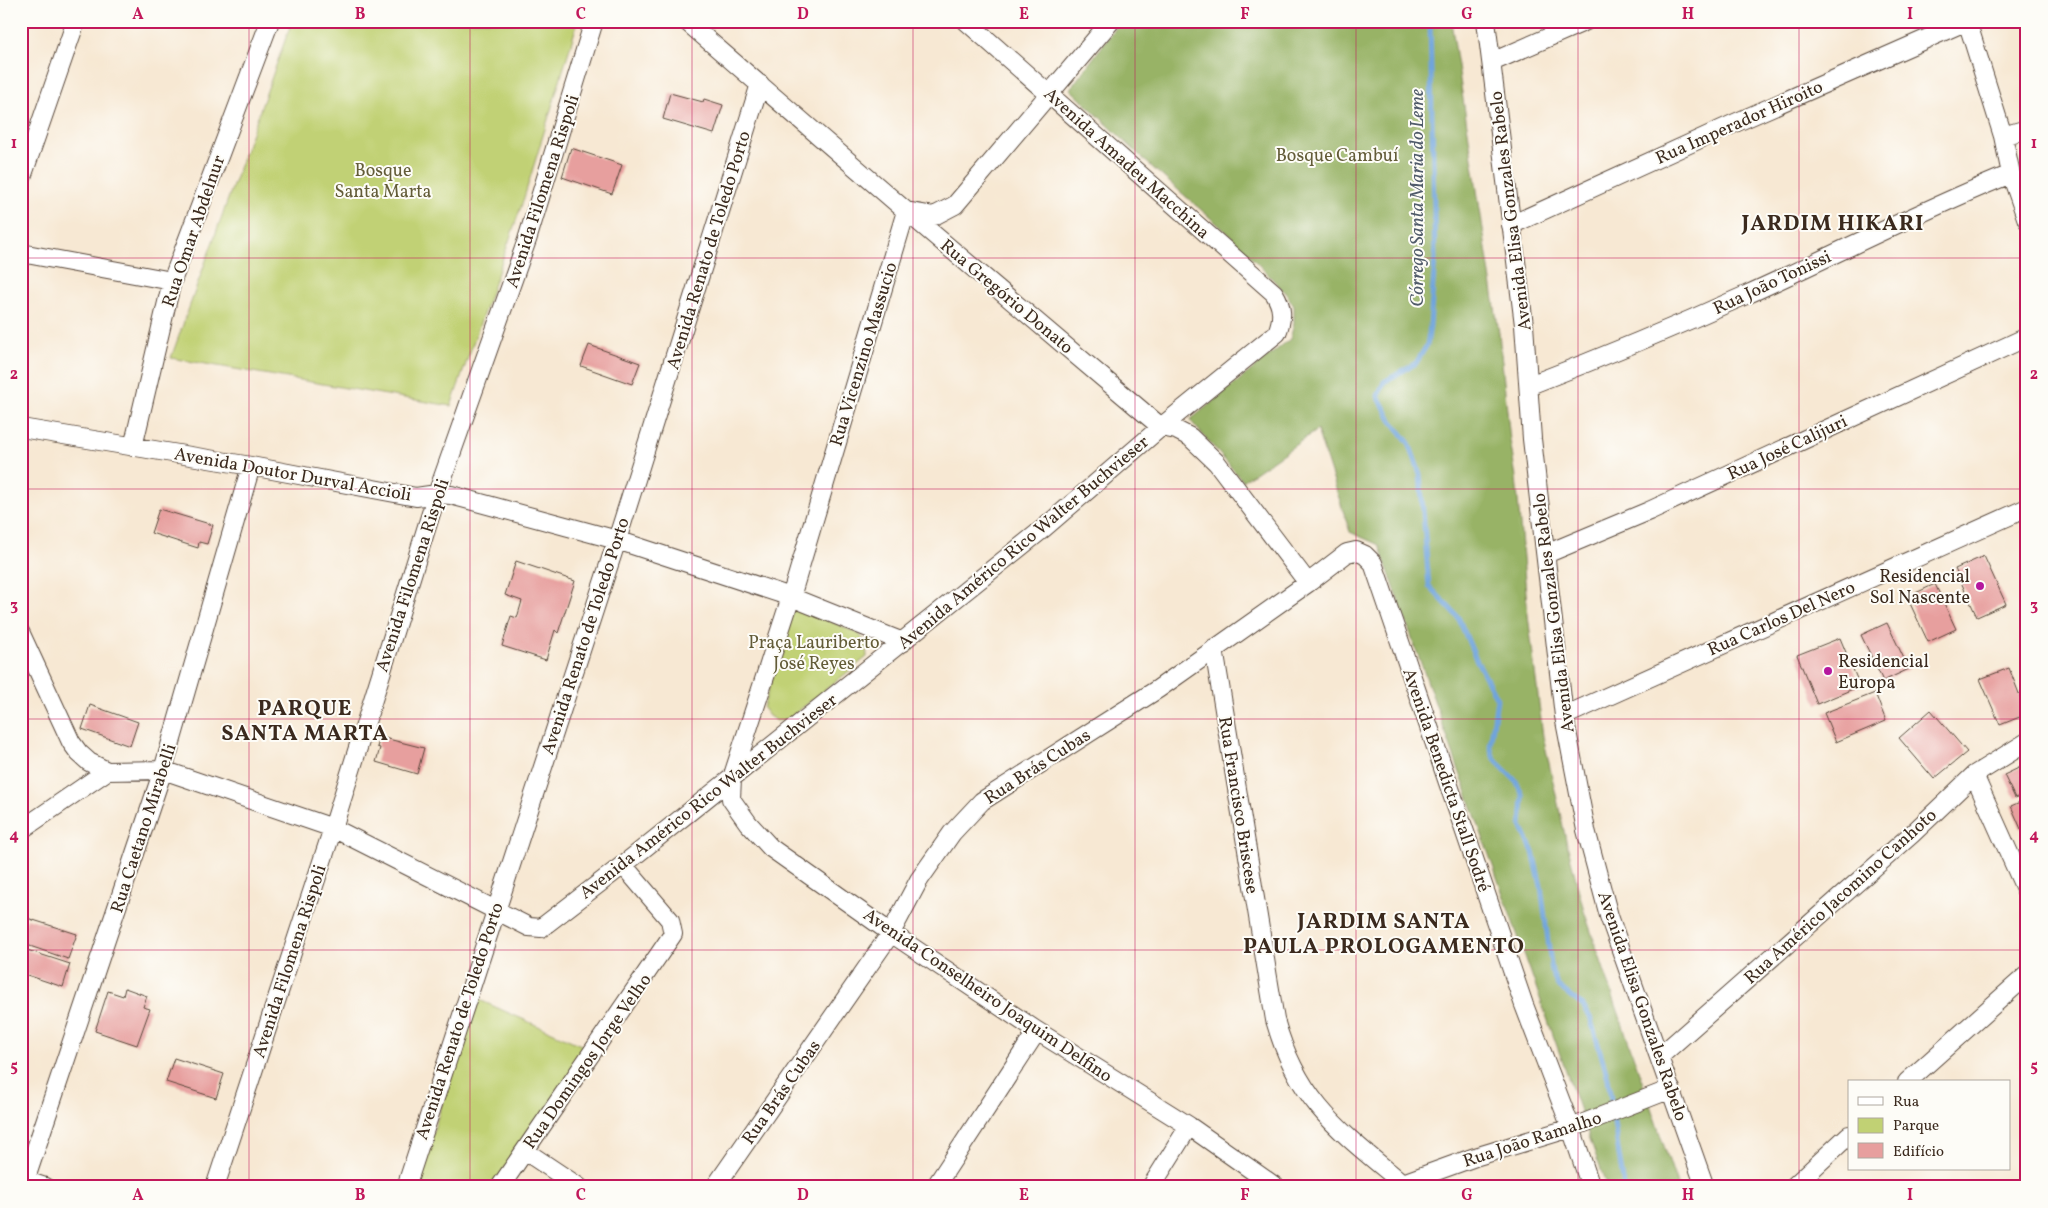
<svg xmlns="http://www.w3.org/2000/svg" width="2048" height="1208" font-family="Vollkorn,serif">
<style>
.green{fill:#c1d174;stroke:#7e7e49}
.forest{fill:#98b366;stroke:#6a6e42}
.lines{fill:none;stroke-linecap:round;stroke-linejoin:round}
.stream{stroke:#6fa4dc;stroke-width:5}
.building{fill:#e79f9e}
.minor-casing{stroke:#574639;stroke-width:20}
.minor{stroke:#fff;stroke-width:18}
.grid{fill:none;stroke:#c2185b;stroke-width:1;stroke-opacity:0.55}
.poi-dot{fill:#b5179e;stroke:#fdfcf7;stroke-width:2}
.labels{text-anchor:middle;stroke-width:4;stroke-linejoin:round;paint-order:stroke}
.street-label{font-size:18px;fill:#3b2a1e;stroke:#fdfcf7}
.park-label{font-size:18px;fill:#635c38;stroke:#fdfcf7}
.poi-label{font-size:18px;fill:#3b2a1e;stroke:#fdfcf7;text-anchor:end}
.water-label{font-size:19px;font-style:italic;fill:#505b6a;stroke:#fdfcf7}
.district-label{font-size:22px;font-weight:bold;letter-spacing:1px;fill:#3b2a1e;stroke:#fdfcf7}
.neatline{fill:none;stroke:#c2185b;stroke-width:2}
.grid-label{font-size:16px;text-anchor:middle;font-weight:bold;fill:#c2185b}
</style>
<rect width="100%" height="100%" fill="#fdfcf7"/>
<filter id="ink" filterUnits="userSpaceOnUse"><feTurbulence type="fractalNoise" baseFrequency=".02" numOctaves="2"/><feDisplacementMap in="SourceGraphic" scale="10" xChannelSelector="R" yChannelSelector="G"/><feConvolveMatrix kernelMatrix="1 2 1 2 8 2 1 2 1" color-interpolation-filters="sRGB"/></filter>
<filter id="wash" filterUnits="userSpaceOnUse"><feTurbulence type="fractalNoise" baseFrequency=".0096" numOctaves="4" result="noise"/><feDisplacementMap in="SourceGraphic" scale="20" xChannelSelector="R" yChannelSelector="G"/><feGaussianBlur stdDeviation="1.12" result="paint"/><feColorMatrix in="noise" values="0 0 0 0 0 0 0 0 0 0 0 0 0 0 0 0 0 1.4 0 .05"/><feComposite in="paint" operator="in"/></filter>
<g filter="url(#wash)">
<rect width="100%" height="100%" fill="#f7e8d3"/>
<path class="green" d="M292,21h286l-55,180 -72,205 -280,-48z
M800,608l59,26 7,9 1,14 -79,62 -11,2 -8,-5 -6,-8 30,-98z
M475,998l115,51 -99,138h-75z"/>
<path class="forest" d="M1121,21h330l48,312 11,107 6,37 12,138 15,121 23,104 18,71 94,276h-71l-228,-642 -29,-13 -33,-102 -74,51 -53,-61 100,-81 4,-15v-18l-10,-15 -54,-56 -77,-67 -83,-79z"/>
<g class="lines">
<path class="stream" d="M1430,21l5,237 -5,68 -3,19 -11,18 -32,19 -6,14 13,24 18,23 11,31 9,112 29,31 17,40 22,42 -7,47 3,10 7,9 16,16 7,15 -2,30 12,26 8,34 11,86 6,14 25,20 7,11 18,61 4,30
M1613,1116l11,71"/>
</g>
<g id="blocks">
<path class="building" d="M670,93l33,9 1,-3 19,6 -9,29 -51,-15z
M571,148l51,17 -10,29 -50,-17z
M589,345l51,18 -8,21 -51,-18z
M159,509l54,16 -6,19 -8,-2 -1,6 -47,-15z
M1984,556l22,48 -29,13 -22,-48z
M516,561l59,20 -17,52 -3,-3 -9,30 -44,-14 9,-30 6,2 5,-17 -17,-6z
M1935,584l21,45 -28,13 -21,-45z
M1887,623l22,46 -26,12 -22,-46z
M1840,638l20,48 -43,18 -20,-49z
M2009,668l18,46 -27,11 -20,-46z
M1875,693l11,28 -50,21 -12,-29z
M90,705l48,17 -8,24 -48,-17z
M1931,710l36,42 -33,27 -35,-41z
M380,737l44,11 -7,26 -41,-12 4,-14 -3,-1z
M2027,764v28l-12,6 -11,-23z
M2027,799v28l-6,2 -10,-23z
M27,918l50,16 -9,25 -47,-16v-7z
M21,948l49,16 -7,23 -42,-14z
M125,988l22,8 -4,11 7,2 -13,36 -42,-14 13,-40 15,5z
M174,1058l50,16 -8,24 -50,-16z"/>
</g>
</g>
<g filter="url(#ink)">
<use href="#blocks" fill-opacity="0" stroke="#574639" stroke-width="1"/>
<g class="lines">
<g class="minor-casing">
<path id="minor" d="M686,21l220,190 255,216 15,3 14,7 27,26 91,120
M1111,21l-156,184 -21,11 -28,-5 -115,386 -59,181 -1,21 17,24 23,25 120,85 146,98 152,95 87,61
M1486,21l38,304 8,114 32,277 22,114 23,86 96,271
M1967,21l36,115 8,38 16,46
M1492,62l94,-41
M2003,136l24,-7
M21,180l55,-159
M1511,225l224,-102 232,-102
M21,253l151,28
M1530,385c73,-28 145,-58 216,-90 89,-40 175,-85 265,-121
M21,428l230,38 165,31 21,-3 14,1 166,45 174,57 112,45
M133,447l39,-166 98,-260
M1546,554l103,-43 378,-174
M21,634l50,108 8,11 10,9 18,9 56,-1 170,58 196,99 12,1 82,-63 421,-337 117,-101 116,-94c6,-15 6,-26 -3,-40l-308,-272
M1214,649l61,371c23,82 65,111 126,162
M1564,716l463,-208
M1974,775l53,118
M21,830l86,-59
M1659,1057l253,-223 62,-59 53,-33
M1907,1082l120,-107
M525,1151l54,36
M21,1179l24,8
M23,1187l140,-417 88,-304
M215,1187l118,-359 104,-334 90,-254 67,-219
M406,1187l211,-647 143,-456
M500,1187l173,-253 -3,-14 -47,-55
M715,1187l176,-254 28,-53 33,-47 30,-32 176,-112 150,-106 39,-30 9,-2 9,4 8,8 151,442 47,123 20,59
M935,1187l102,-156
M1151,1187l38,-61
M1392,1187l83,-30 96,-29 100,-39
M1793,1187l56,-52"/>
</g>
<use href="#minor" class="minor"/>
</g>
</g>
<path class="grid" d="M249,21v1166M470,21v1166M692,21v1166M913,21v1166M1135,21v1166M1356,21v1166M1578,21v1166M1799,21v1166M21,258h2006M21,489h2006M21,719h2006M21,950h2006"/>
<g class="poi-dot">
<circle cx="1980" cy="586" r="5"/>
<circle cx="1828" cy="671" r="5"/>
</g>
<g class="labels">
<g class="street-label">
<text transform="translate(1739 122) rotate(-24)" y="6">Rua Imperador Hiroito</text>
<text transform="translate(1127 163) rotate(42)" y="6">Avenida Amadeu Macchina</text>
<text transform="translate(542 191) rotate(-72)" y="6">Avenida Filomena Rispoli</text>
<text transform="translate(1510 211) rotate(-97)" y="6">Avenida Elisa Gonzales Rabelo</text>
<text transform="translate(193 231) rotate(-71)" y="6">Rua Omar Abdelnur</text>
<text transform="translate(708 250) rotate(-73)" y="6">Avenida Renato de Toledo Porto</text>
<text transform="translate(1772 282) rotate(-25)" y="6">Rua João Tonissi</text>
<text transform="translate(1007 296) rotate(40)" y="6">Rua Gregório Donato</text>
<text transform="translate(863 354) rotate(-73)" y="6">Rua Vicenzino Massucio</text>
<text transform="translate(1787 447) rotate(-25)" y="6">Rua José Calijuri</text>
<text transform="translate(293 474) rotate(10)" y="6">Avenida Doutor Durval Accioli</text>
<text transform="translate(1023 542) rotate(-40)" y="6">Avenida Américo Rico Walter Buchvieser</text>
<text transform="translate(412 575) rotate(-72)" y="6">Avenida Filomena Rispoli</text>
<text transform="translate(1553 613) rotate(-97)" y="6">Avenida Elisa Gonzales Rabelo</text>
<text transform="translate(1781 618) rotate(-24)" y="6">Rua Carlos Del Nero</text>
<text transform="translate(585 636) rotate(-72)" y="6">Avenida Renato de Toledo Porto</text>
<text transform="translate(1037 766) rotate(-33)" y="6">Rua Brás Cubas</text>
<text transform="translate(1447 780) rotate(71)" y="6">Avenida Benedicta Stall Sodré</text>
<text transform="translate(708 796) rotate(-38)" y="6">Avenida Américo Rico Walter Buchvieser</text>
<text transform="translate(1239 805) rotate(81)" y="6">Rua Francisco Briscese</text>
<text transform="translate(143 828) rotate(-72)" y="6">Rua Caetano Mirabelli</text>
<text transform="translate(1840 896) rotate(-42)" y="6">Rua Américo Jacomino Canhoto</text>
<text transform="translate(289 961) rotate(-72)" y="6">Avenida Filomena Rispoli</text>
<text transform="translate(988 995) rotate(34)" y="6">Avenida Conselheiro Joaquim Delfino</text>
<text transform="translate(1643 1006) rotate(71)" y="6">Avenida Elisa Gonzales Rabelo</text>
<text transform="translate(459 1021) rotate(-72)" y="6">Avenida Renato de Toledo Porto</text>
<text transform="translate(587 1061) rotate(-55)" y="6">Rua Domingos Jorge Velho</text>
<text transform="translate(781 1092) rotate(-55)" y="6">Rua Brás Cubas</text>
<text transform="translate(1532 1139) rotate(-18)" y="6">Rua João Ramalho</text>
</g>
<g class="park-label">
<text x="1337" y="161">Bosque Cambuí</text>
<text x="383" y="176">Bosque<tspan x="383" dy="21">Santa Marta</tspan></text>
<text x="814" y="648">Praça Lauriberto<tspan x="814" dy="21">José Reyes</tspan></text>
</g>
<g class="poi-label">
<text x="1970" y="582">Residencial<tspan x="1970" dy="21">Sol Nascente</tspan></text>
<text x="1838" y="667" text-anchor="start">Residencial<tspan x="1838" dy="21">Europa</tspan></text>
</g>
<g class="water-label">
<text transform="translate(1416 198) rotate(-90)" y="7">Córrego Santa Maria do Leme</text>
</g>
<g class="district-label">
<text x="1833" y="230">JARDIM HIKARI</text>
<text x="305" y="715">PARQUE<tspan x="305" dy="25">SANTA MARTA</tspan></text>
<text x="1384" y="928">JARDIM SANTA<tspan x="1384" dy="25">PAULA PROLOGAMENTO</tspan></text>
</g>
</g>
<rect width="2048" height="1208" fill="none" stroke="#fdfcf7" stroke-width="55"/>
<rect x="1848" y="1080" width="162" height="90" fill="#fdfcf7" stroke="#afa8a0"/>
<rect x="1858" y="1097" width="25" height="8" fill="#ffffff" stroke="#afa8a0"/>
<text x="1893" y="1106" font-size="15" fill="#3b2a1e">Rua</text>
<rect x="1858" y="1118" width="25" height="15" fill="#c1d174" stroke="#afa8a0"/>
<text x="1893" y="1130" font-size="15" fill="#3b2a1e">Parque</text>
<rect x="1858" y="1143" width="25" height="15" fill="#e79f9e" stroke="#afa8a0"/>
<text x="1893" y="1156" font-size="15" fill="#3b2a1e">Edifício</text>
<rect x="28" y="28" width="1992" height="1152" class="neatline"/>
<g class="grid-label">
<text x="138" y="19">A</text>
<text x="360" y="19">B</text>
<text x="581" y="19">C</text>
<text x="803" y="19">D</text>
<text x="1024" y="19">E</text>
<text x="1245" y="19">F</text>
<text x="1467" y="19">G</text>
<text x="1688" y="19">H</text>
<text x="1910" y="19">I</text>
<text x="14" y="148">1</text>
<text x="2034" y="148">1</text>
<text x="14" y="379">2</text>
<text x="2034" y="379">2</text>
<text x="14" y="610">3</text>
<text x="2034" y="610">3</text>
<text x="14" y="840">4</text>
<text x="2034" y="840">4</text>
<text x="14" y="1071">5</text>
<text x="2034" y="1071">5</text>
<text x="138" y="1200">A</text>
<text x="360" y="1200">B</text>
<text x="581" y="1200">C</text>
<text x="803" y="1200">D</text>
<text x="1024" y="1200">E</text>
<text x="1245" y="1200">F</text>
<text x="1467" y="1200">G</text>
<text x="1688" y="1200">H</text>
<text x="1910" y="1200">I</text>
</g>
</svg>
